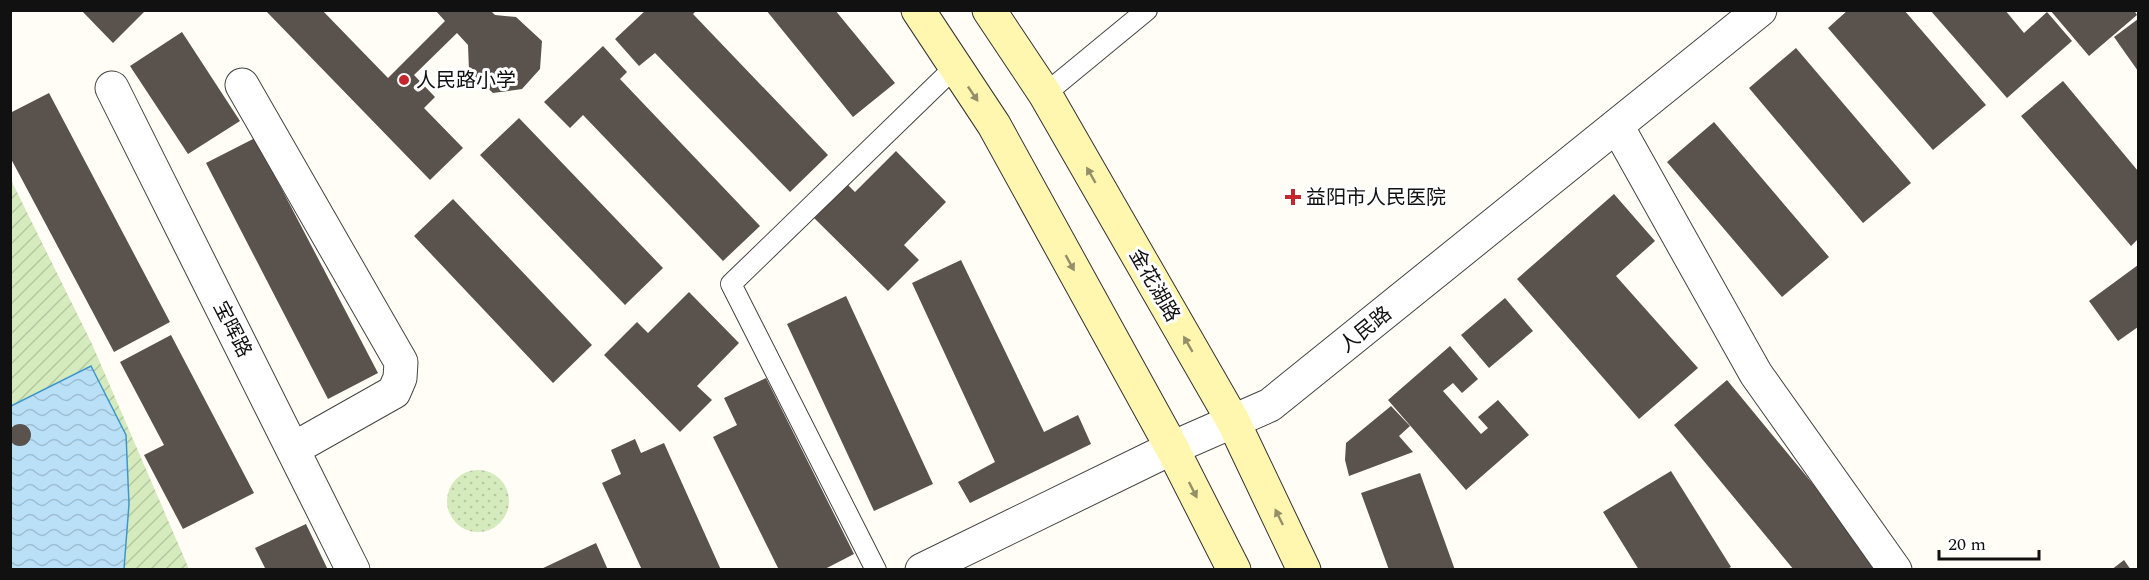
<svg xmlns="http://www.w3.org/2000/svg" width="2149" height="580" font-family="Spectral,'Noto Sans SC',serif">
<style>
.grass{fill:url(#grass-dots)}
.garden{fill:url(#garden-furrows)}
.water{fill:url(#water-waves);stroke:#3f96cf;stroke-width:1.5}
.building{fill:#5a524d}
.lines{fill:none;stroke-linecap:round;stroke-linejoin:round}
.service-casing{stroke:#444;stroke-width:22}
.minor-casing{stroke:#444;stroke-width:35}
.tertiary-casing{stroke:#444;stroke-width:35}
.secondary-casing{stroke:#333;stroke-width:35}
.service{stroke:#fff;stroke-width:20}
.minor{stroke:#fff;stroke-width:33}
.tertiary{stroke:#fff;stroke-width:33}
.secondary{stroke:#fff6b0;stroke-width:33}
.oneway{fill:#948f68}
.poi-dot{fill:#c4262e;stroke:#fff;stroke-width:2}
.labels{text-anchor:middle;stroke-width:6;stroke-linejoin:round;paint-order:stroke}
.poi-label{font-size:20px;fill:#111;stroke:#fff;text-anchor:start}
.street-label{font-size:20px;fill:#111;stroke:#fff}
</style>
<defs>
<pattern id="grass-dots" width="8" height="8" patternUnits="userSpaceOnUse" patternTransform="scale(1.5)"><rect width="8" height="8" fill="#d5ebbd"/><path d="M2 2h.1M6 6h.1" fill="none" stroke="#b6c8a1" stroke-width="1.8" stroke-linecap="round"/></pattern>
<pattern id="garden-furrows" width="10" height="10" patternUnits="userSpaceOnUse" patternTransform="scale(1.5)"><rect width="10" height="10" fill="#d5ebbd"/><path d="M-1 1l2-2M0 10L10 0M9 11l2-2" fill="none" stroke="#b6c8a1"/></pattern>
<pattern id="water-waves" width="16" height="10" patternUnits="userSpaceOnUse" patternTransform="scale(1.5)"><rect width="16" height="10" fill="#b9e0f7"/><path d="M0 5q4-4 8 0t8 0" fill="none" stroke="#9ebfd3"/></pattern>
</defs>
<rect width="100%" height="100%" fill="#fffdf5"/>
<path class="grass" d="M447 501a31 31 0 1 1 62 0a31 31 0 1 1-62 0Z"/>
<path class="garden" d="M10,178l82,166 97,225h-178z"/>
<path class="water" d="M91,366l35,69 3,69 -5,65h-113v-163z"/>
<path class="building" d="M81,10h65l-33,33z
M265,10h57l66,68 57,-57 -10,-11h55l5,5 21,2 26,24 -2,28 -18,20 -29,4 -24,-22 -1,-26 -11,-12 -43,42 21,22 -11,11 39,40 -33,32z
M646,10h51l-4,4 135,141 -38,37 -135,-139 -16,13 -24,-27z
M766,10h69l60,73 -42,34z
M1848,10h56l82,95 -53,45 -105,-122z
M1930,10h75l19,23 23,-21 25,29 -65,57z
M2050,10h84l3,5 -48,41z
M2138,19v52l-24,-34z
M182,32l58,89 -52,33 -58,-88z
M603,46l24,26 -7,7 140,147 -37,35 -140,-146 -13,13 -26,-26z
M1796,48l115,135 -48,40 -114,-135z
M2063,81l75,90v68l-7,7 -110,-130z
M49,93l121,229 -56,30 -104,-195v-44z
M519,118l144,150 -38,37 -145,-150z
M1714,122l115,135 -47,40 -115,-135z
M255,138l123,235 -50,26 -122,-236z
M896,151l50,51 -42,43 15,15 -31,31 -77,-76 33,-34 11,11z
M1614,194l41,47 -39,35 82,92 -59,51 -122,-140z
M453,199l139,146 -39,38 -139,-147z
M961,260l83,172 34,-17 13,29 -121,59 -12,-21 37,-20 -83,-179z
M2138,265v62l-20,14 -29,-40z
M689,292l50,51 -42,43 15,14 -32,32 -76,-77 33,-33 11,11z
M846,296l87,188 -59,27 -87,-187z
M1505,298l28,33 -44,37 -28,-33z
M171,335l83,158 -71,36 -39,-74 20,-10 -44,-83z
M1450,346l28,33 -16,14 -9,-10 -10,8 38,43 7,-6 -10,-11 20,-17 31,35 -63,55 -78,-90z
M766,378l88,176 -31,16h-44l-66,-133 24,-12 -13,-27z
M1727,380l157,190h-90l-120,-145z
M1391,406l19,20 -11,10 14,16 -64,24 -4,-16 1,-17z
M9 435a11 11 0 1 1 22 0a11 11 0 1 1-22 0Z
M635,439l6,14 23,-10 57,127h-79l-40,-87 19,-9 -10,-24z
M1671,471l60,96 -5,3h-87l-36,-58z
M1420,473l35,97h-66l-28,-77z
M306,524l22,46h-62l-11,-22z
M596,543l12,27h-69z
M2124,560l7,10h-20z"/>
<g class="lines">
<g class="service-casing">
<path id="service" d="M1045,94l102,-84
M876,570l-145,-286 224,-217"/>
</g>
<g class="minor-casing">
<path id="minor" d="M242,85l159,277 -1,16 -6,14 -101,57
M112,88l241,482
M1617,126l139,248 139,196"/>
</g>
<g class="tertiary-casing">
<path id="tertiary" d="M922,570l250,-122 98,-43 490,-395"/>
</g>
<g class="secondary-casing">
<path id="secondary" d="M918,10l76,115 178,323 62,122
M989,10l56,84 188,327 71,149"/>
</g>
<use href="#service" class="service"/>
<use href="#minor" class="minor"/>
<use href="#tertiary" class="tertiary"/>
<use href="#secondary" class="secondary"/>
</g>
<defs><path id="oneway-solid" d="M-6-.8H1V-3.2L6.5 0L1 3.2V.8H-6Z" transform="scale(1.5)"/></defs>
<g class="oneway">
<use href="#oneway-solid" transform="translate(973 94) rotate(56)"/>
<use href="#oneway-solid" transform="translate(1091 175) rotate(-120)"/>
<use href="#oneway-solid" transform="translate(1070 263) rotate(61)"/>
<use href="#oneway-solid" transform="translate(1188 344) rotate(-120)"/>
<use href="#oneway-solid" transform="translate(1193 490) rotate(63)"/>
<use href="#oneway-solid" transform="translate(1279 517) rotate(-116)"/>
</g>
<g class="poi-dot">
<circle cx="404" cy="80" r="6"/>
<path d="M1290 188h6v6h6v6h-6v6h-6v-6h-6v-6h6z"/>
</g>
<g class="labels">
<g class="poi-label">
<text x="416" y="87">人民路小学</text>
<text x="1306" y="204">益阳市人民医院</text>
</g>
<g class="street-label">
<text transform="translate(1155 285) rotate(60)" y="7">金花湖路</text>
<text transform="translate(233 329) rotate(63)" y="7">宝晖路</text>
<text transform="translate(1365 329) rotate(-39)" y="7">人民路</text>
</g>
</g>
<rect width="2149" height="580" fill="none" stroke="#111111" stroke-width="24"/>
<path d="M1939 550v9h100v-9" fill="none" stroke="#111111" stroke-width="3"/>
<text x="1948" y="550" font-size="18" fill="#111111" stroke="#ffffff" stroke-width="4.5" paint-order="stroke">20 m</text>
</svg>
